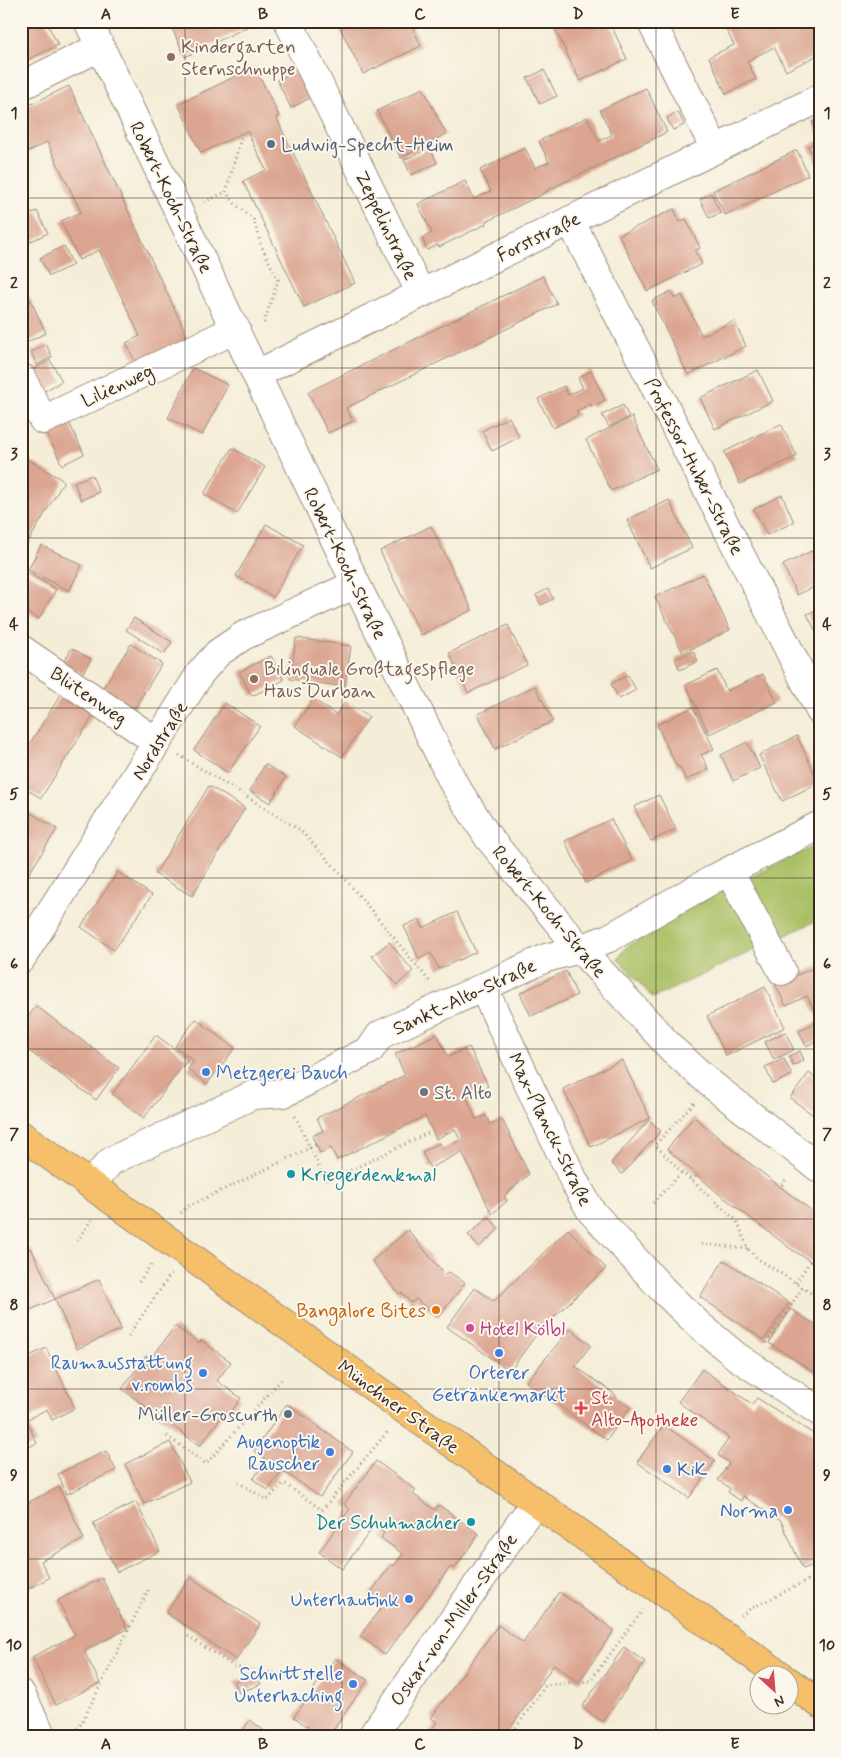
<svg xmlns="http://www.w3.org/2000/svg" width="841" height="1757" font-family="Mynerve,sans-serif">
<style>
.green{fill:#a9bf64;stroke:#727441}
.building{fill:#dba591}
.lines{fill:none;stroke-linecap:round;stroke-linejoin:round}
.minor-casing{stroke:#988c7a;stroke-width:30}
.major-casing{stroke:#988c7a;stroke-width:30}
.path{stroke:#988c7a;stroke-width:3;stroke-dasharray:1 4;stroke-linecap:butt}
.minor{stroke:#fff;stroke-width:28}
.major{stroke:#f6c06b;stroke-width:28}
.grid{fill:none;stroke:#3b2a1e;stroke-width:1;stroke-opacity:0.55}
.education-dot{fill:#8d6e63;stroke:#fbf7ec;stroke-width:2}
.service-dot{fill:#5c6f8a;stroke:#fbf7ec;stroke-width:2}
.shop-dot{fill:#3f7fe0;stroke:#fbf7ec;stroke-width:2}
.worship-dot{fill:#6b7280;stroke:#fbf7ec;stroke-width:2}
.culture-dot{fill:#0f9aa8;stroke:#fbf7ec;stroke-width:2}
.food-dot{fill:#e8710a;stroke:#fbf7ec;stroke-width:2}
.hotel-dot{fill:#d1479c;stroke:#fbf7ec;stroke-width:2}
.health-dot{fill:#e0444e;stroke:#fbf7ec;stroke-width:2}
.labels{text-anchor:middle;stroke-width:4;stroke-linejoin:round;paint-order:stroke}
.education-label{font-size:19px;fill:#785e54;stroke:#fbf7ec;text-anchor:start}
.service-label{font-size:19px;fill:#4e5e75;stroke:#fbf7ec;text-anchor:start}
.street-label{font-size:19px;fill:#3b2a1e;stroke:#fbf7ec}
.shop-label{font-size:19px;fill:#366cbe;stroke:#fbf7ec;text-anchor:end}
.worship-label{font-size:19px;fill:#5b616d;stroke:#fbf7ec;text-anchor:start}
.culture-label{font-size:19px;fill:#0d838f;stroke:#fbf7ec;text-anchor:start}
.food-label{font-size:19px;fill:#c56008;stroke:#fbf7ec;text-anchor:end}
.hotel-label{font-size:19px;fill:#b23c85;stroke:#fbf7ec;text-anchor:start}
.health-label{font-size:19px;fill:#be3a42;stroke:#fbf7ec;text-anchor:start}
.neatline{fill:none;stroke:#3b2a1e;stroke-width:2}
.grid-label{font-size:16px;text-anchor:middle;font-weight:bold;fill:#3b2a1e}
</style>
<rect width="100%" height="100%" fill="#fbf7ec"/>
<filter id="ink" filterUnits="userSpaceOnUse"><feTurbulence type="fractalNoise" baseFrequency=".02" numOctaves="2"/><feDisplacementMap in="SourceGraphic" scale="10" xChannelSelector="R" yChannelSelector="G"/><feConvolveMatrix kernelMatrix="1 2 1 2 8 2 1 2 1" color-interpolation-filters="sRGB"/></filter>
<filter id="wash" filterUnits="userSpaceOnUse"><feTurbulence type="fractalNoise" baseFrequency=".0096" numOctaves="4" result="noise"/><feDisplacementMap in="SourceGraphic" scale="20" xChannelSelector="R" yChannelSelector="G"/><feGaussianBlur stdDeviation="1.12" result="paint"/><feColorMatrix in="noise" values="0 0 0 0 0 0 0 0 0 0 0 0 0 0 0 0 0 1.4 0 .05"/><feComposite in="paint" operator="in"/></filter>
<g filter="url(#wash)">
<rect width="100%" height="100%" fill="#f4edd7"/>
<path class="green" d="M820,843v76l-167,79 -35,-39 7,-11 66,-42z"/>
<g id="blocks">
<path class="building" d="M21,21h25l12,24 -37,18z
M180,21h67l2,5 -64,31 -14,-31z
M348,21h62l11,25 -58,28 -24,-48z
M560,21h49l18,38 -47,22 -27,-56z
M729,21h17l2,4 7,-4h65v33l-34,17 -12,-24 -27,14 9,18 -30,15 -17,-37 25,-12 -11,-21z
M255,67l24,49 -3,1 79,166 -51,24 -61,-126 23,-11 -19,-39 -46,22 -23,-49z
M298,70l14,27 -21,11 -14,-28z
M544,70l13,26 -17,8 -13,-26z
M69,86l115,243 -1,1 8,17 -51,24 -14,-28 14,-7 -41,-86 -20,10 -18,-39 20,-9 -34,-70 -19,10 -7,-13v-30z
M423,88l23,46 -45,24 -24,-47z
M646,88l21,44 -121,59 1,1 -62,30 1,2 -47,23 -1,-2 -11,5 -5,-12 10,-5 -14,-29 47,-23 9,18 17,-8 -11,-21 45,-22 10,20 14,-6 -10,-21 48,-24 12,24 13,-6 -12,-25z
M678,112l6,13 -11,5 -6,-12z
M820,118v20l-8,-16z
M820,140v30l-12,-24z
M430,148l7,15 -26,12 -7,-15z
M797,150l11,25 -83,40 -12,-24z
M711,193l10,20 -12,5 -9,-19z
M674,209l6,13 6,-3 14,29 -5,3 7,13 -55,27 -28,-56z
M37,211l11,22 -27,13v-28z
M64,246l9,19 -24,11 -9,-18z
M21,273l7,15 -7,3z
M543,276l14,28 -211,104 7,13 -25,12 -20,-41z
M26,290l20,43 -25,12v-53z
M671,291l4,8 7,-4 20,41 32,-15 12,25 -58,29 -36,-74z
M46,344l6,13 -15,8 -6,-13z
M50,360l12,21 -19,11 -12,-21z
M193,368l35,17 -26,50 -34,-17z
M758,370l15,31 -58,28 -15,-31z
M591,371l14,29 -13,7 -1,-3 -15,7 2,4 -25,13 -15,-29 26,-13 4,9 15,-7 -5,-10z
M623,405l6,12 -20,10 -7,-12z
M66,416l18,38 -22,11 -18,-38z
M509,417l10,20 -27,14 -10,-20z
M632,417l25,52 -46,22 -25,-51z
M781,424l16,32 -57,28 -16,-32z
M232,448l33,19 -28,47 -33,-20z
M29,460l35,21 -37,63 -6,-3v-69z
M92,475l7,17 -18,8 -7,-18z
M782,495l12,27 -27,13 -13,-26z
M669,500l23,48 -42,20 -23,-48z
M266,524l37,21 -30,52 -37,-21z
M431,526l41,84 -51,25 -41,-84z
M41,545l41,20 -13,26 -41,-21z
M820,547v37l-23,11 -14,-30z
M21,569l35,20 -17,30 -18,-10z
M703,574l27,56 -47,23 -28,-56z
M548,589l5,10 -12,6 -5,-10z
M820,608v32l-13,-26z
M134,618l38,24 -8,12 -38,-24z
M508,625l19,40 -59,28 -19,-40z
M296,638l55,8 -6,41 -55,-8z
M131,644l31,20 -30,48 -32,-20z
M72,648l19,11 -9,15 -19,-11z
M693,651l5,10 -18,9 -5,-11z
M271,656l13,24 -32,16 -13,-24z
M717,670l10,21 36,-17 14,28 -68,32 -23,-49z
M628,675l8,15 -17,9 -8,-15z
M535,686l18,35 -58,28 -17,-35z
M62,693l33,20 -54,85 -20,-12v-29z
M313,699l23,16 9,-13 24,15 -27,40 -47,-31z
M225,703l35,23 -32,47 -34,-23z
M693,707l21,42 -13,6 8,14 -23,11 -7,-14 -2,1 -20,-42z
M797,736l22,47 -37,18 -23,-46z
M747,742l13,26 -27,13 -12,-26z
M265,764l21,13 -16,26 -20,-12z
M209,786l36,22 -53,88 -37,-22z
M659,795l17,34 -25,12 -17,-34z
M26,810l31,19 -34,54 -2,-1v-65z
M611,819l21,42 -46,22 -21,-42z
M118,872l34,23 -38,55 -33,-23z
M457,912l19,40 -37,17 -8,-16 -12,6 -15,-33 15,-7 4,9z
M389,942l24,29 -16,14 -25,-29z
M820,965v57l-13,-26 -21,10 -14,-28 22,-10 3,7z
M566,971l11,24 -46,21 -11,-23z
M765,987l20,40 -59,29 -19,-40z
M36,1006l83,62 -23,32 -75,-55v-18z
M196,1019l39,29 -28,36 -19,-15 6,-8 -19,-15z
M818,1021l2,4v14l-14,7 -7,-15z
M785,1032l9,18 -20,10 -9,-18z
M437,1034l11,23 21,-10 19,39 -22,11 10,22 10,-4 4,9 12,-5 27,55 -25,22 3,5 -15,13 -30,-62 -32,16 -8,-16 17,-9 3,6 18,-9 -5,-11 -19,10 -11,-23 -88,44 -6,-12 -11,5 -8,-17 11,-5 -6,-13 88,-43 -10,-21z
M156,1035l32,24 -44,59 -32,-24z
M800,1051l4,9 -11,6 -4,-10z
M784,1059l8,16 -19,9 -8,-17z
M622,1060l28,58 -59,29 -28,-58z
M809,1073l11,9v38l-30,-22z
M694,1117l50,42 76,58v50l-29,-18 -73,-56 -51,-44z
M649,1120l12,11 -39,43 -11,-11z
M489,1217l10,12 -20,18 -11,-12z
M568,1229l38,39 -68,64 -28,39 -63,-44 28,-39 19,13z
M408,1230l37,45 4,-3 16,11 -27,34 -22,-18 -5,4 -9,-10 -3,1 -27,-33z
M31,1248l24,51 -34,15v-61z
M724,1260l65,43 -25,37 -64,-43z
M99,1279l22,50 -44,20 -22,-50z
M791,1309l29,19v48l-51,-33z
M175,1326l24,17 2,-3 30,22 -14,19 24,17 -12,17 -4,-3 -25,34 -78,-57 24,-33 5,3z
M570,1329l21,16 -16,21 41,29 -1,2 15,10 -23,33 -81,-58z
M46,1348l29,60 -23,12 -5,-11 -21,11 11,23 -16,8v-91z
M702,1369l50,35 5,-6 63,40v124l-17,7 -22,-48 -38,-25 -2,5 -13,-9 2,-4 -12,-8 11,-17 -11,-8 11,-17 -51,-36z
M287,1404l66,48 -33,45 -38,-27 -14,20 -15,-11 14,-19 -13,-9z
M664,1425l51,36 -26,37 -52,-36z
M170,1442l20,40 -46,22 -19,-40z
M106,1451l10,19 -49,24 -9,-20z
M376,1461l40,29 -3,4 22,16 4,-5 40,29 -25,35 -4,-2 -65,88 -25,-19 23,-31 -14,-10 23,-31 2,2 9,-12 -22,-16 3,-5 -10,-7 -32,43 -23,-17 31,-43 -6,-5z
M59,1487l25,52 -43,22 8,17 -28,14v-86z
M136,1502l24,49 -43,21 -24,-49z
M190,1577l70,47 -24,36 -70,-47z
M102,1578l25,51 -43,22 16,32 -44,22 -24,-48 43,-22 -17,-35z
M559,1592l55,38 -35,52 -25,-18 -49,72h-78l10,-14 -6,-4 67,-93 25,18z
M624,1647l21,15 -42,60 -21,-15z
M335,1658l33,22 -39,56h-8l-27,-19z
M256,1673l5,11 -22,9 -5,-11z
M250,1720l21,16h-32z"/>
</g>
</g>
<g filter="url(#ink)">
<use href="#blocks" fill-opacity="0" stroke="#988c7a" stroke-width="1"/>
<g class="lines">
<g class="minor-casing">
<path id="minor" d="M88,21l268,563 98,200 34,53 92,112 93,101 38,34 109,85
M288,21l133,273
M651,21l64,128
M21,86l79,-39
M570,220l250,491
M257,374l563,-276
M21,377l22,43 193,-91
M21,649l136,93
M729,871l53,100
M21,959l180,-287 17,-19 25,-17 113,-52
M483,987l91,194 17,30 72,79 35,34 38,32 84,56
M91,1184l19,-22 5,-3 138,-64 31,-2 86,-43 10,-15 166,-77 34,-9 29,-11 110,-62 101,-51
M21,1694l21,42
M372,1736l163,-234"/>
</g>
<g class="major-casing">
<path id="major" d="M21,1135l384,275 374,264
M788,1681l32,23"/>
</g>
<path class="path" d="M241,138l-15,54 10,13 17,13 8,27 17,35 -15,46
M204,202l22,-10
M179,755l121,75 42,45 89,108
M694,1103l-39,42 27,27 55,49 11,28 9,9 63,41
M295,1116l31,66 102,-49
M692,1181l5,-6
M782,1185l5,-7
M653,1203l29,-31
M181,1213l6,-6 129,-62
M77,1241l15,-22
M702,1244l46,5
M139,1282l14,-20
M796,1283l14,-22
M128,1336l43,-62
M766,1343l37,-56
M167,1436l39,28 75,-84
M238,1482l29,18 17,-17 38,27 67,-80
M741,1616l7,-6 72,-36
M188,1636l47,31 44,7
M68,1732l11,-4 70,-139
M510,1736l36,-51 44,-4 53,-71"/>
<use href="#minor" class="minor"/>
<use href="#major" class="major"/>
</g>
</g>
<path class="grid" d="M185,21v1715M342,21v1715M499,21v1715M656,21v1715M21,198h799M21,368h799M21,538h799M21,708h799M21,878h799M21,1049h799M21,1219h799M21,1389h799M21,1559h799"/>
<g class="education-dot">
<circle cx="171" cy="57" r="5"/>
<circle cx="254" cy="679" r="5"/>
</g>
<g class="service-dot">
<circle cx="271" cy="144" r="5"/>
<circle cx="288" cy="1414" r="5"/>
</g>
<g class="shop-dot">
<circle cx="206" cy="1072" r="5"/>
<circle cx="499" cy="1353" r="5"/>
<circle cx="203" cy="1373" r="5"/>
<circle cx="330" cy="1452" r="5"/>
<circle cx="667" cy="1469" r="5"/>
<circle cx="788" cy="1510" r="5"/>
<circle cx="409" cy="1599" r="5"/>
<circle cx="353" cy="1684" r="5"/>
</g>
<circle class="worship-dot" cx="424" cy="1092" r="5"/>
<g class="culture-dot">
<circle cx="291" cy="1174" r="5"/>
<circle cx="471" cy="1522" r="5"/>
</g>
<circle class="food-dot" cx="436" cy="1310" r="5"/>
<circle class="hotel-dot" cx="470" cy="1328" r="5"/>
<path class="health-dot" d="M578.5 1400.5h5v5h5v5h-5v5h-5v-5h-5v-5h5z"/>
<g class="labels">
<g class="education-label">
<text x="181" y="53">Kindergarten<tspan x="181" dy="22">Sternschnuppe</tspan></text>
<text x="264" y="675">Bilinguale Großtagespflege<tspan x="264" dy="22">Haus Durban</tspan></text>
</g>
<g class="service-label">
<text x="281" y="151">Ludwig-Specht-Heim</text>
<text x="278" y="1421" text-anchor="end">Müller-Groscurth</text>
</g>
<g class="street-label">
<text transform="translate(172 197) rotate(64)" y="7">Robert-Koch-Straße</text>
<text transform="translate(387 225) rotate(64)" y="7">Zeppelinstraße</text>
<text transform="translate(538 236) rotate(-26)" y="7">Forststraße</text>
<text transform="translate(117 385) rotate(-25)" y="7">Lilienweg</text>
<text transform="translate(695 466) rotate(63)" y="7">Professor-Huber-Straße</text>
<text transform="translate(346 563) rotate(64)" y="7">Robert-Koch-Straße</text>
<text transform="translate(89 695) rotate(34)" y="7">Blütenweg</text>
<text transform="translate(159 740) rotate(-58)" y="7">Nordstraße</text>
<text transform="translate(550 911) rotate(50)" y="7">Robert-Koch-Straße</text>
<text transform="translate(464 996) rotate(-25)" y="7">Sankt-Alto-Straße</text>
<text transform="translate(551 1129) rotate(64)" y="7">Max-Planck-Straße</text>
<text transform="translate(399 1406) rotate(36)" y="7">Münchner Straße</text>
<text transform="translate(453 1619) rotate(-55)" y="7">Oskar-von-Miller-Straße</text>
</g>
<g class="shop-label">
<text x="216" y="1079" text-anchor="start">Metzgerei Bauch</text>
<text x="193" y="1369">Raumausstattung<tspan x="193" dy="22">v.rombs</tspan></text>
<text x="499" y="1379" text-anchor="middle">Orterer<tspan x="499" dy="22">Getränkemarkt</tspan></text>
<text x="320" y="1448">Augenoptik<tspan x="320" dy="22">Rauscher</tspan></text>
<text x="677" y="1476" text-anchor="start">KiK</text>
<text x="778" y="1517">Norma</text>
<text x="399" y="1606">Unterhautink</text>
<text x="343" y="1680">Schnittstelle<tspan x="343" dy="22">Unterhaching</tspan></text>
</g>
<g class="worship-label">
<text x="434" y="1099">St. Alto</text>
</g>
<g class="culture-label">
<text x="301" y="1181">Kriegerdenkmal</text>
<text x="461" y="1529" text-anchor="end">Der Schuhmacher</text>
</g>
<g class="food-label">
<text x="426" y="1317">Bangalore Bites</text>
</g>
<g class="hotel-label">
<text x="480" y="1335">Hotel Kölbl</text>
</g>
<g class="health-label">
<text x="591" y="1404">St.<tspan x="591" dy="22">Alto-Apotheke</tspan></text>
</g>
</g>
<rect width="841" height="1757" fill="none" stroke="#fbf7ec" stroke-width="55"/>
<g transform="translate(774 1690) rotate(154)"><circle r="24" fill="#fbf7ec" stroke="#aea59a"/>
<path d="M0-4L9 19L0 12L-9 19Z" fill="#d1495b"/>
<text y="-8" font-size="14" font-weight="bold" text-anchor="middle" fill="#3b2a1e">N</text>
</g>
<rect x="28" y="28" width="786" height="1702" class="neatline"/>
<g class="grid-label">
<text x="106" y="19">A</text>
<text x="263" y="19">B</text>
<text x="420" y="19">C</text>
<text x="578" y="19">D</text>
<text x="735" y="19">E</text>
<text x="14" y="118">1</text>
<text x="827" y="118">1</text>
<text x="14" y="288">2</text>
<text x="827" y="288">2</text>
<text x="14" y="459">3</text>
<text x="827" y="459">3</text>
<text x="14" y="629">4</text>
<text x="827" y="629">4</text>
<text x="14" y="799">5</text>
<text x="827" y="799">5</text>
<text x="14" y="969">6</text>
<text x="827" y="969">6</text>
<text x="14" y="1139">7</text>
<text x="827" y="1139">7</text>
<text x="14" y="1310">8</text>
<text x="827" y="1310">8</text>
<text x="14" y="1480">9</text>
<text x="827" y="1480">9</text>
<text x="14" y="1650">10</text>
<text x="827" y="1650">10</text>
<text x="106" y="1749">A</text>
<text x="263" y="1749">B</text>
<text x="420" y="1749">C</text>
<text x="578" y="1749">D</text>
<text x="735" y="1749">E</text>
</g>
</svg>
